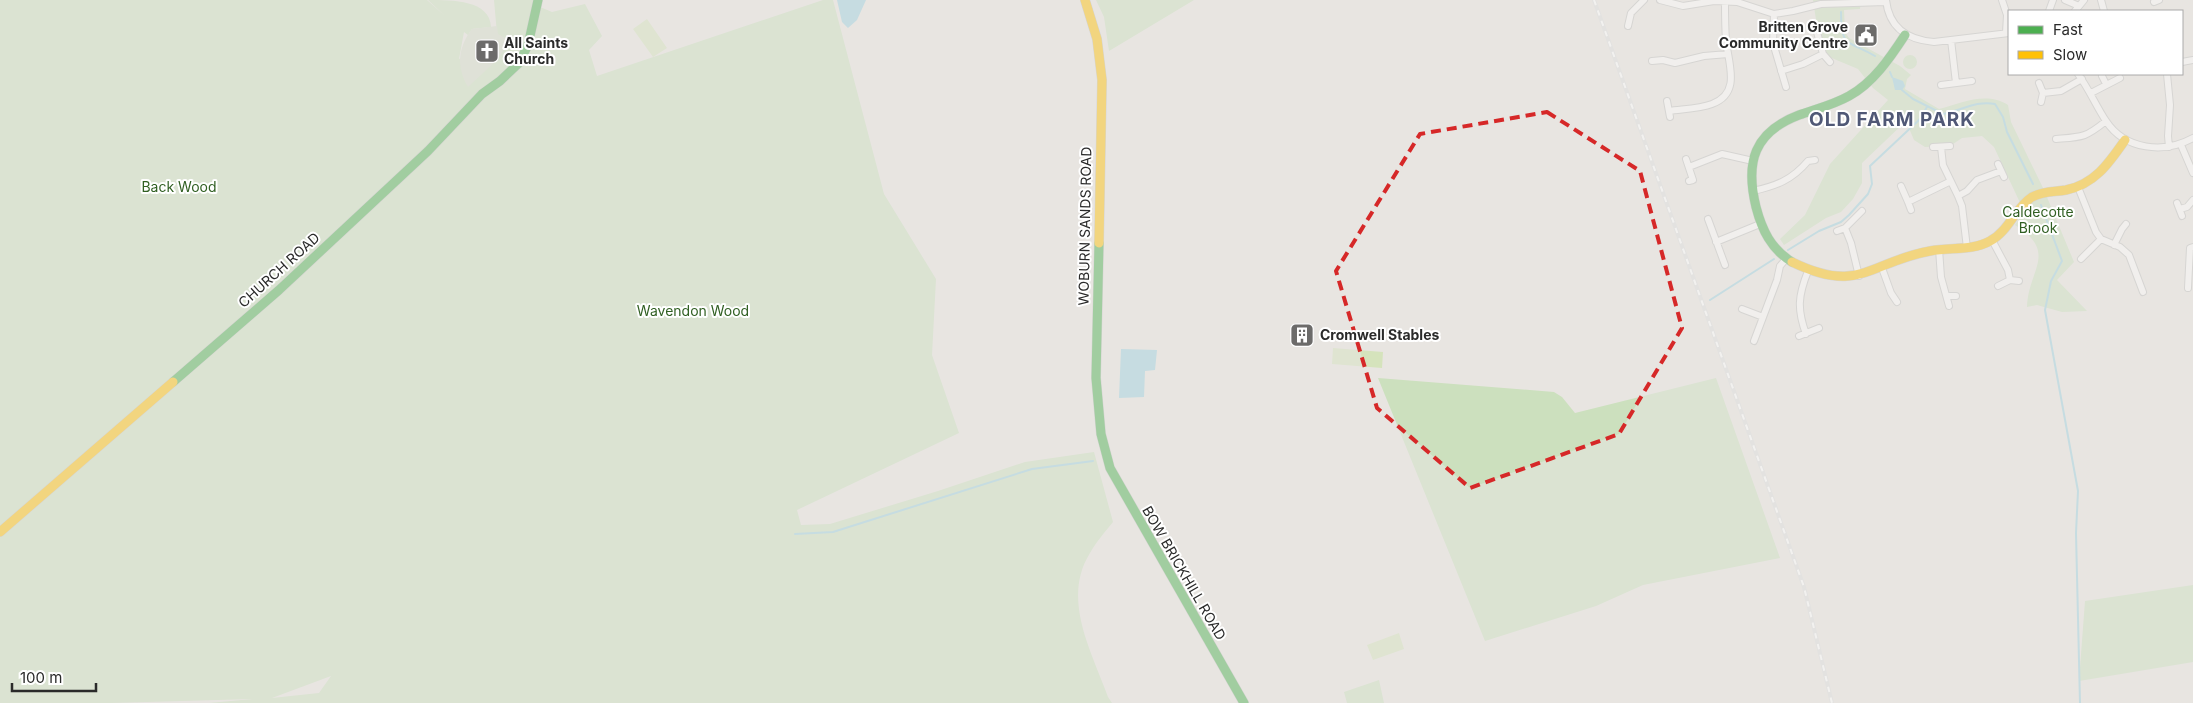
<svg xmlns="http://www.w3.org/2000/svg" width="2193" height="703" font-family="Inter,sans-serif">
<style>
.green{fill:#cce0be;fill-rule:evenodd}
.cemetery{fill:#d5dbca}
.pitch{fill:#d5e3bc}
.water{fill:#9dd1e1}
.lines{fill:none;stroke-linecap:round;stroke-linejoin:round}
.stream{stroke:#9dd1e1;stroke-width:2}
.street-casing{stroke:#c2c1c0;stroke-width:8}
.fast-casing{stroke:#c2c1c0;stroke-width:10}
.slow-casing{stroke:#c2c1c0;stroke-width:10}
.street{stroke:#fcfbfa;stroke-width:6}
.fast{stroke:#4caf50;stroke-width:9}
.slow{stroke:#ffc107;stroke-width:9}
.rail-casing{stroke:#ddddde;stroke-width:4}
.rail{stroke:#fff;stroke-width:2;stroke-dasharray:5.5;stroke-linecap:butt}
.marked{fill:none;stroke:#d62828;stroke-width:4;stroke-dasharray:10 6;stroke-linejoin:round}
.labels{text-anchor:middle;stroke-width:4;stroke-linejoin:round;paint-order:stroke}
.poi-label{font-size:14px;font-weight:bold;fill:#2a2a2a;stroke:#fff;text-anchor:start}
.park-label{font-size:14px;fill:#305f22;stroke:#fff}
.street-label{font-size:14px;fill:#2a2a2a;stroke:#fff}
.district-label{font-size:19px;font-weight:bold;letter-spacing:1px;fill:#505876;stroke:#fff}
</style>
<rect width="100%" height="100%" fill="#e8e5e1"/>
<path class="green" d="M0,0h427l18,16 -17,-16c25,0 62,0 63,27l-19,2 -4,6 -4,-3 -5,27 51,-18 -13,-7 -3,-34h46v7l12,5 33,-8 17,32 -13,14 8,26 226,-76h10l51,194 52,85 -4,76 27,78 -162,77 4,15 29,-1 108,-33 87,-29 69,-10 19,70c-8,10 -17,20 -23,31 -29,46 2,99 18,144l4,6h-903l44,-4 -142,4h-111zM331,676l-12,17 -47,5z
M1096,0h98l-85,51 -5,-34z
M1813,0h48l-1,9 -16,1 1,22 4,6 51,28 11,9 -4,4 -2,10 34,20c23,-6 47,-18 69,-4l3,17 33,68 30,72 -17,18 30,31 -25,1 -25,-7 -10,2c1,-38 32,-54 -12,-82l8,-12 -1,-6 -28,-60 -12,-11 -20,2 -12,8 -25,1 -11,-7 -8,-19 -44,42v20l-9,16 -12,13 -15,6 -42,27 -4,-6 25,-24 25,-51 58,-64 -15,-12 -15,-19 -31,-13 -10,-30z
M1903 62a7 7 0 1 1 14 0a7 7 0 1 1-14 0Z
M1378,378l176,14 8,5 13,16 141,-35 64,180 -137,27 -47,21 -111,35z
M2193,585v77l-114,19 6,-80z
M1379,680l5,23h-37l-3,-11z"/>
<path class="cemetery" d="M497,26l1,8 12,7 -14,20 -28,26c-12,-20 -10,-40 4,-58z"/>
<path class="pitch" d="M647,19l20,29 -14,9 -20,-28z
M1333,348l50,4 -1,16 -50,-4z
M1399,633l5,16 -31,11 -6,-15z"/>
<path class="water" d="M837,0h29l-9,20 -9,8 -6,-6z
M1892,77l11,4 2,5 -3,4h-7z
M1121,349l36,1 -2,20 -10,1 -1,26 -25,1z"/>
<g class="lines">
<path class="stream" d="M1841,12c0,36 6,28 34,44
M1890,72l2,5
M1902,90l11,9 30,15c17,-3 34,-14 52,-10l8,13 4,15 26,52
M2041,205l21,56 -11,20 -6,29 33,181 -2,42 4,170
M1788,250l31,-19 22,-9 8,-7 19,-21 4,-10 -2,-18 49,-46 8,-13
M1710,300l64,-41
M795,534l38,-2 199,-63 61,-8"/>
<g class="street-casing">
<path id="street" d="M1660,0l23,6 31,-5 23,1 37,12 19,-3 28,-7 65,-2
M1886,0c3,28 22,40 48,42l75,-9
M2002,0l5,15 -1,18
M2065,0l14,6
M2101,0l3,11
M2154,2l5,-2
M2049,11l4,-11
M2075,11l9,-11
M1774,14l-1,29 13,44
M1815,25l8,29 7,8
M1628,26l3,-13 13,-13
M1951,40l5,43
M1652,61l11,-1 12,3 29,-7 24,-2
M2182,62l11,-2
M1781,71l22,-7 20,-10
M2078,74c11,15 18,32 28,47 19,29 58,33 87,17
M2167,74l3,31 -2,31 1,11
M2102,76l4,8
M2039,83l4,10 -2,9
M1941,85l31,-4
M2043,93l18,-2 21,-12
M2091,93l29,-15
M1667,101l3,16
M1669,111c13,-2 30,-2 43,-7 30,-11 16,-41 14,-64 -1,-13 -1,-26 -1,-39
M2056,139c26,-2 29,-1 50,-18
M2181,145l12,28
M1933,147l17,-1
M1941,147l2,18 15,31 4,10 5,42
M1686,159l7,21 -4,1
M1998,164l6,13
M1689,167l33,-13 31,7
M1901,186l7,16 41,-20
M2078,187l18,45 5,7 19,8 9,8 14,37
M1753,191c23,-5 39,-11 55,-30l7,-1
M1958,196l9,-5 10,-11 24,-9
M1908,202l3,8
M2177,203l5,13
M2180,209l7,-2 6,-7
M1708,219l17,46
M1837,231l8,-3
M1992,240l16,30 2,10 9,1
M1716,242l44,-18
M2114,245l8,-16 4,-5
M1939,249l2,28 8,29
M2081,259l20,-20
M1882,268l9,25 6,9
M1859,276l-8,-33 -6,-15 17,-17
M1998,286l12,-6
M2188,288l2,-40 3,-1
M1947,296h9
M1742,309l21,8
M1806,334c-9,-25 -8,-38 2,-63
M1799,336l20,-8
M1754,341l23,-61 3,-14 6,-7"/>
</g>
<g class="fast-casing">
<path id="fast" d="M1099,243l-3,135 5,56 9,34 134,235
M1792,262c-21,-13 -30,-32 -36,-55 -11,-45 -2,-75 43,-92 17,-6 34,-10 50,-19 24,-13 41,-38 56,-61
M173,382l106,-92 149,-139 54,-57 18,-13 19,-18 9,-18 10,-45"/>
</g>
<g class="slow-casing">
<path id="slow" d="M1085,0l12,39 5,41 -3,163
M1792,262c68,33 77,0 138,-11 20,-4 42,0 60,-10 19,-10 25,-33 42,-44 11,-6 22,-5 34,-7 29,-6 43,-27 59,-50
M0,532l173,-150"/>
</g>
<use href="#street" class="street"/>
<use href="#fast" class="fast"/>
<use href="#slow" class="slow"/>
<g class="rail-casing">
<path id="rail" d="M1594,0l210,587 28,116"/>
</g>
<use href="#rail" class="rail"/>
</g>
<path d="M0 0H2193V703H0ZM1547,112l93,59 42,157 -63,106 -149,54 -93,-80 -41,-137 84,-137z" fill="#e8e5e1" fill-opacity=".55" fill-rule="evenodd"/>
<path class="marked" d="M1547,112l93,59 42,157 -63,106 -149,54 -93,-80 -41,-137 84,-137z"/>
<defs>
<g id="civic-square" transform="scale(1.25)"><rect x="-9" y="-9" width="18" height="18" rx="4" fill="#6c6b6a" stroke="#fff"/><path d="M-.6-6.5H3V-4.5H.6V-3L4-1V1h2V6H-6V1h2V-1L-.6-3ZM-1.2 2.5V6h2.4V2.5Z" fill="#fff"/></g>
<g id="church-square" transform="scale(1.25)"><rect x="-9" y="-9" width="18" height="18" rx="4" fill="#6c6b6a" stroke="#fff"/><path d="M-1.2-6h2.4v3.5h3.3v2.4h-3.3V6h-2.4V-.1h-3.3v-2.4h3.3Z" fill="#fff"/></g>
<g id="building-square" transform="scale(1.25)"><rect x="-9" y="-9" width="18" height="18" rx="4" fill="#6c6b6a" stroke="#fff"/><path d="M-4-6H4V6H1V3H-1V6H-4ZM-2.5-4.3h1.7v1.8h-1.7ZM.8-4.3h1.7v1.8H.8ZM-2.5-1h1.7V.8h-1.7ZM.8-1h1.7V.8H.8Z" fill="#fff"/></g>
</defs>
<g fill-rule="evenodd">
<use href="#civic-square" x="1866" y="35"/>
<use href="#church-square" x="487" y="51"/>
<use href="#building-square" x="1302" y="335"/>
</g>
<g class="labels">
<g class="poi-label">
<text x="1848" y="32" text-anchor="end">Britten Grove<tspan x="1848" dy="16">Community Centre</tspan></text>
<text x="504" y="48">All Saints<tspan x="504" dy="16">Church</tspan></text>
<text x="1320" y="340">Cromwell Stables</text>
</g>
<g class="park-label">
<text x="179" y="192">Back Wood</text>
<text x="2038" y="217">Caldecotte<tspan x="2038" dy="16">Brook</tspan></text>
<text x="693" y="316">Wavendon Wood</text>
</g>
<g class="street-label">
<text transform="translate(1085 226) rotate(-89)" y="5">WOBURN SANDS ROAD</text>
<text transform="translate(279 270) rotate(-42)" y="5">CHURCH ROAD</text>
<text transform="translate(1184 573) rotate(60)" y="5">BOW BRICKHILL ROAD</text>
</g>
<g class="district-label">
<text x="1892" y="126">OLD FARM PARK</text>
</g>
</g>
<rect x="2008" y="10" width="175" height="65" fill="#ffffff" stroke="#aaaaaa"/>
<rect x="2018" y="26" width="25" height="8" fill="#4caf50" stroke="#aaaaaa"/>
<text x="2053" y="35" font-size="15" fill="#2a2a2a">Fast</text>
<rect x="2018" y="51" width="25" height="8" fill="#ffc107" stroke="#aaaaaa"/>
<text x="2053" y="60" font-size="15" fill="#2a2a2a">Slow</text>
<path d="M12 683v8h84v-8" fill="none" stroke="#2a2a2a" stroke-width="2.5"/>
<text x="20" y="683" font-size="15" fill="#2a2a2a" stroke="#ffffff" stroke-width="4" paint-order="stroke">100 m</text>
</svg>
